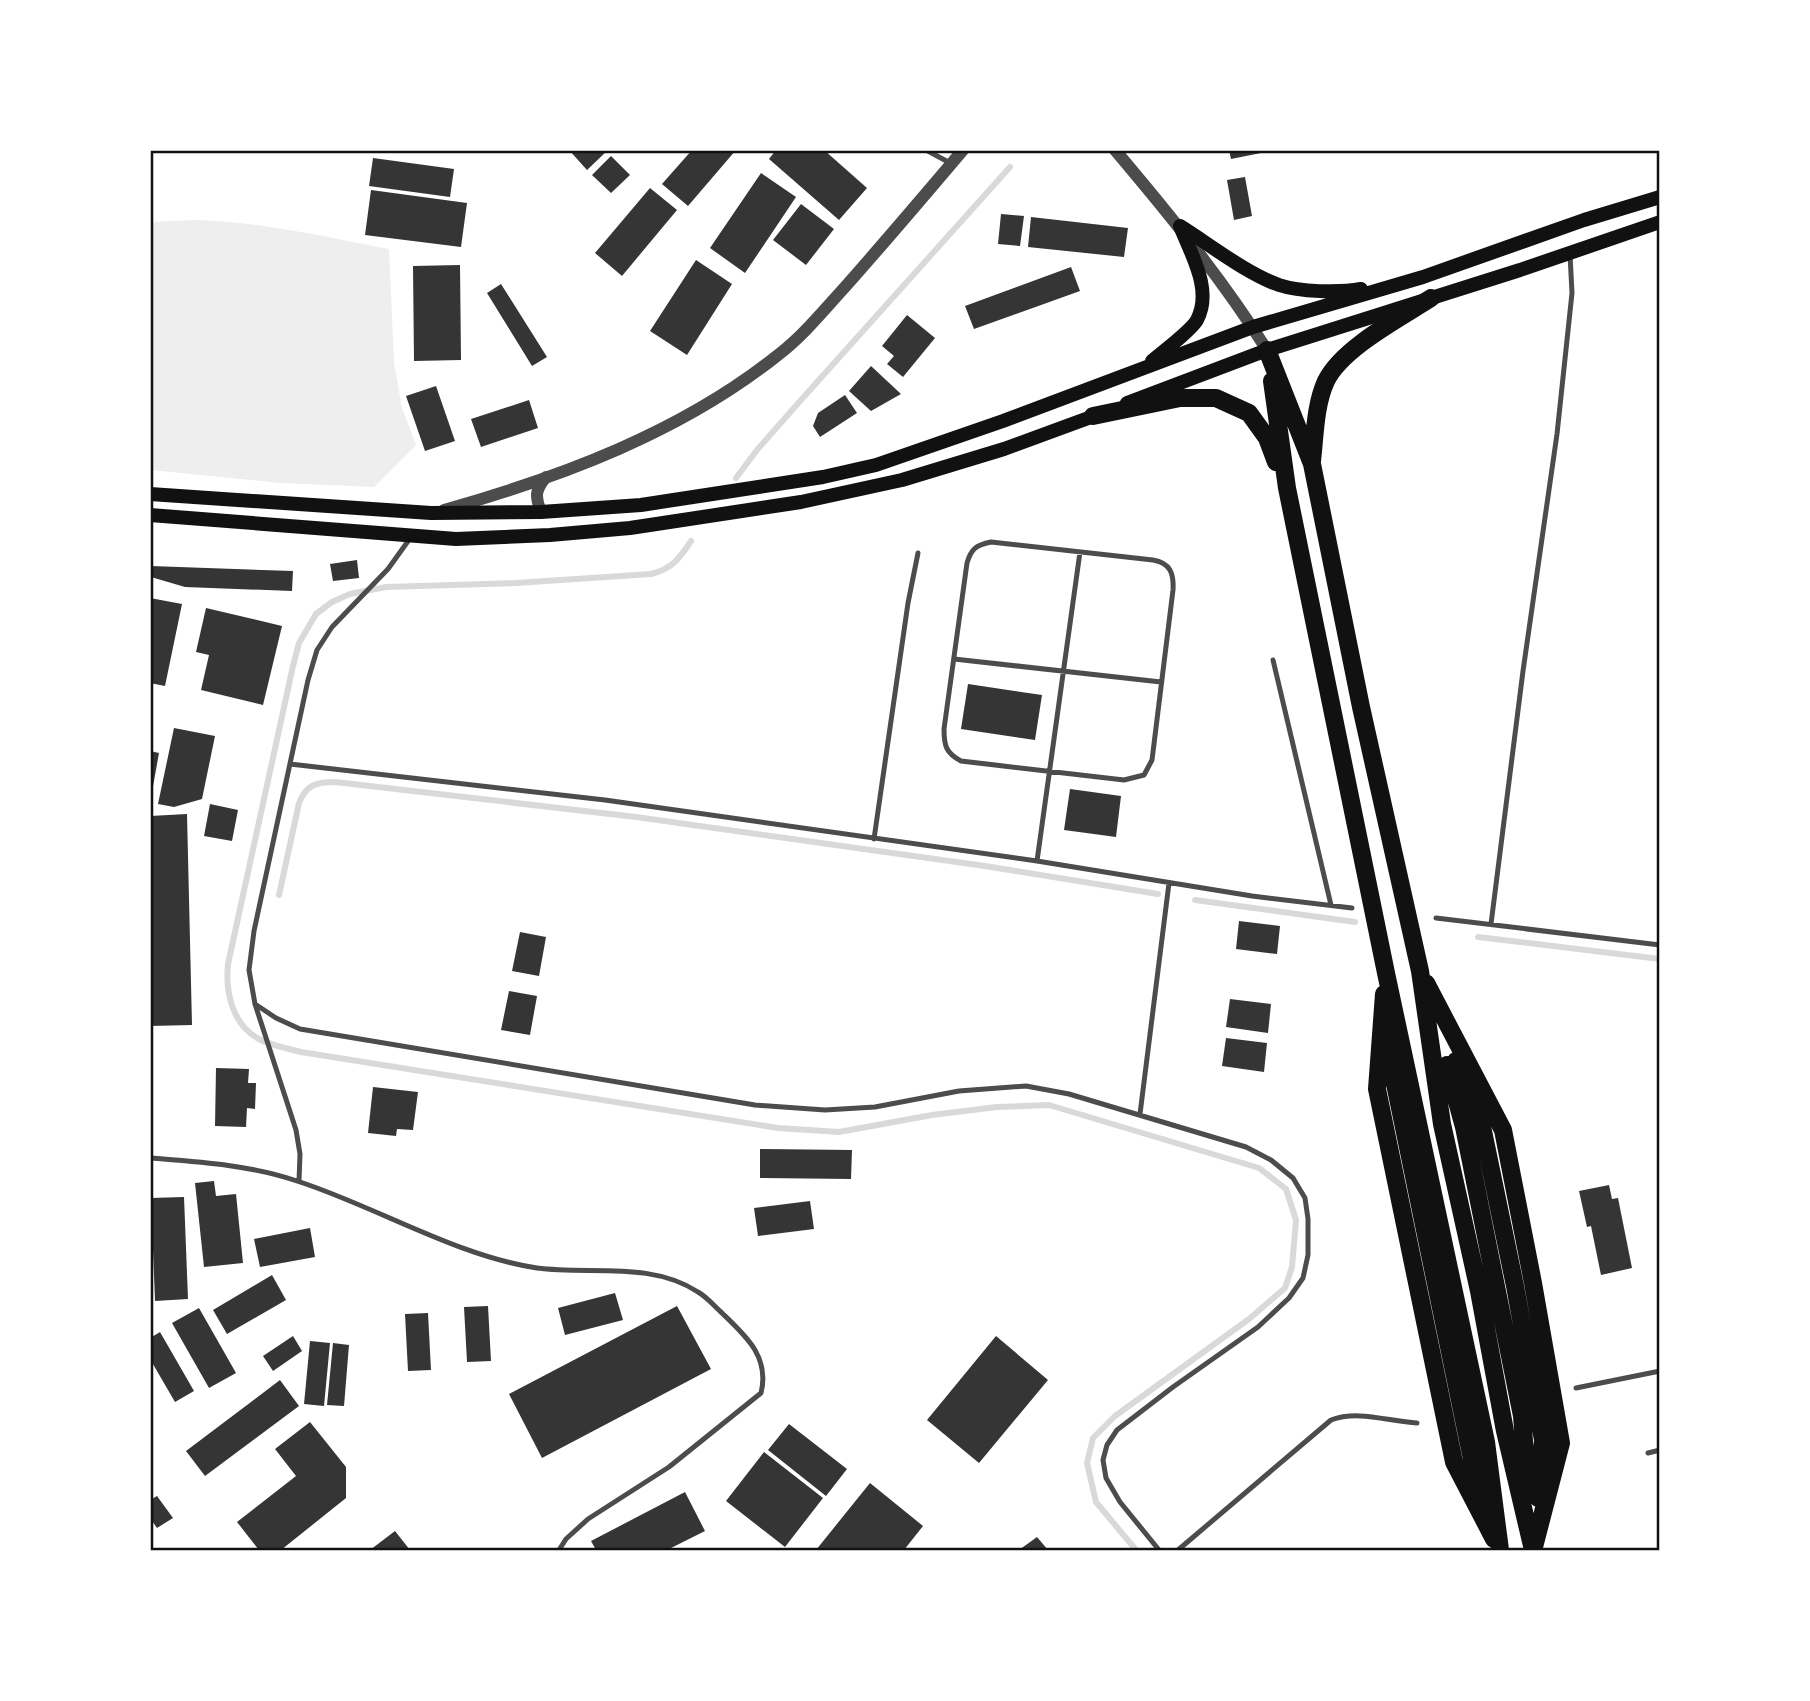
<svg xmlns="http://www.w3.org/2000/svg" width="1810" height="1701" font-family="Commissioner,sans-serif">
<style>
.green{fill:#eee}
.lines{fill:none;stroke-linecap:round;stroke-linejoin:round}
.stream{stroke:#d9d9d9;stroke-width:6}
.building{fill:#353535}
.service{stroke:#4c4c4c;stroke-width:5}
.tertiary{stroke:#4c4c4c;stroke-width:12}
.secondary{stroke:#111;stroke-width:14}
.motorway{stroke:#111;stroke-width:18}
.neatline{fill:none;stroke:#111;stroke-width:2.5}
</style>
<rect width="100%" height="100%" fill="#fff"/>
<path class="green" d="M196,220c65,2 129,17 193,29l5,114 8,45 14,37 -42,42 -93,-4 -130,-13v-248z"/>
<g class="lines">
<path class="stream" d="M736,478l21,-28 44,-50 209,-233
M691,541c-11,17 -19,28 -40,33l-135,9 -130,4 -36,7 -18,8 -16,12 -17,29 -6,23 -65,298c-3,29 5,64 35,77 12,5 26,8 38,11l477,76 61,4 93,-17 65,-8 52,-2 210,63 27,21 10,31 -4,47 -7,21 -36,31 -134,97 -22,22 -6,25 9,39 40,48
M279,895l20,-92c7,-18 17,-21 36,-21l301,35 349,49 173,28
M1195,900l160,22
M1478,937l182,22"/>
</g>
<path class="building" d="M569,150h39l-21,20z
M692,150h44l-48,56 -26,-22z
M776,150h48l43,38 -28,32 -70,-61z
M1229,150h37v2l-35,7z
M611,156l19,19 -19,18 -19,-18z
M373,158l81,11 -4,28 -81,-11z
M761,173l35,24 -51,76 -35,-25z
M1245,177l7,39 -18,4 -7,-40z
M650,188l27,22 -55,66 -27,-23z
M371,190l96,13 -6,44 -96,-12z
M801,204l33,25 -28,36 -33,-25z
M1001,214l23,2 -4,30 -22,-2z
M1031,217l97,11 -4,29 -96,-10z
M696,260l36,24 -45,71 -37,-24z
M460,265l1,95 -47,1 -1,-95z
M1071,267l9,24 -106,38 -9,-23z
M501,284l46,73 -15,9 -45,-73z
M907,315l28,23 -32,39 -16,-13 7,-8 -12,-10z
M871,366l30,28 -30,17 -22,-20z
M436,386l19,55 -30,10 -19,-55z
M845,395l12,18 -37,24 -7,-11 5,-13z
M529,400l9,28 -57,19 -10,-28z
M357,560l2,18 -26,3 -3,-17z
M151,566l142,5 -1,20 -107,-4 -34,-10z
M150,598l32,6 -17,82 -15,-3z
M206,608l76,18 -19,79 -62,-15 8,-35 -13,-3z
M968,684l74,11 -7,45 -74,-11z
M174,728l41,8 -13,63 -28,8 -16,-3z
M150,751l9,2 -7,39h-2z
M1070,789l51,7 -5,41 -52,-7z
M210,804l28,6 -6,31 -28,-5z
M187,814l5,211 -42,1v-210z
M1239,921l41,5 -3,28 -41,-5z
M520,932l26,5 -7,39 -27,-5z
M509,991l28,5 -7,39 -29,-5z
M1230,999l41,5 -3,29 -42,-6z
M1226,1038l41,5 -3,29 -42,-6z
M216,1068l33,1 -1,14h8l-1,26 -8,-1 -1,19 -31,-1z
M373,1087l45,5 -5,38 -16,-1 -1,7 -28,-3z
M760,1149l92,1 -1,29 -91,-1z
M214,1181l2,15 20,-2 7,69 -39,4 -9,-84z
M1609,1185l3,14 6,-1 14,70 -31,7 -10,-49 -4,1 -8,-36z
M184,1197l4,102 -33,2 -4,-103z
M810,1201l4,28 -56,7 -4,-28z
M310,1228l5,29 -55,10 -6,-28z
M272,1275l14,25 -59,34 -14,-24z
M615,1293l8,27 -58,15 -7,-27z
M488,1306l3,55 -24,1 -3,-55z
M677,1306l34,63 -169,89 -33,-64z
M199,1308l37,65 -27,15 -37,-65z
M428,1313l3,57 -23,1 -3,-57z
M160,1332l34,59 -19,11 -25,-43v-21z
M293,1336l9,15 -29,20 -10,-15z
M996,1336l52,44 -69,83 -52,-43z
M310,1341l20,2 -6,63 -20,-2z
M333,1343l16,2 -5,61 -17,-1z
M280,1380l19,26 -94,70 -19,-25z
M310,1422l36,45v31l-65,52h-22l-22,-28 59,-46 -21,-27z
M789,1424l58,45 -21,27 -58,-46z
M764,1452l59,46 -38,49 -59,-46z
M870,1483l53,43 -19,24h-88z
M685,1492l20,39 -38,19h-33l-1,-2 -4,2h-33l-5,-9z
M157,1496l16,22 -16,10 -7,-10v-18z
M395,1531l15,19h-40z
M1037,1537l11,13h-29z"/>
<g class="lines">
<path class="service" d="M926,150l26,14
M991,542l162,18c17,3 21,13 20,30l-21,170 -8,15 -20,5 -163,-19c-15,-8 -17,-15 -17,-32l23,-166c4,-14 9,-18 24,-21z
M954,659l207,23
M1273,660l58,245
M290,764l315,36 432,61 215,35 100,12
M874,839l34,-236 10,-50
M1037,861l43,-309
M1436,918l224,27
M1491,924l32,-253 34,-237 15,-141 -2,-39
M255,1004l21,14 24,11 455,76 70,5 50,-3 84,-16 67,-5 43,8 177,53 25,13 22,18 12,20 3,21v36l-5,23 -14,20 -31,29 -85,60 -56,43 -10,15 -4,15 3,18 14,24 39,48
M1140,1114l29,-231
M150,1158c50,4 100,7 147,23 78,25 159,75 240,87 53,7 114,-7 161,24 9,5 16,14 24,21 24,23 48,44 39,80l-92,74 -81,52 -22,20 -7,11
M299,1181l1,-27 -4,-24 -41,-126 -6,-34 5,-39 54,-251 9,-30 15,-23 56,-58 23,-32
M1576,1388l84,-17
M1648,1453l12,-3
M1178,1550l153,-130c27,-10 56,1 86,3"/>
<path class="tertiary" d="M1115,150c55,65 107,129 152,200
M444,510c117,-33 238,-78 334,-155 25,-19 46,-45 67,-68 40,-45 79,-91 118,-137
M541,512c-6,-16 -6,-22 5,-35"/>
<path class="secondary" d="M1180,226c29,18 67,48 99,59 21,7 60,8 82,4
M1152,361c10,-9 39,-30 45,-41 16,-30 -6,-66 -17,-94
M1127,403l140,-53 253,-80 140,-48
M150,494l281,19 110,-1 100,-7 182,-28 53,-12 127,-44 250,-94 170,-50 161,-57 76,-23
M150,515l306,24 94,-4 80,-7 171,-26 101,-22 102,-31 98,-36"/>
<path class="motorway" d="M1267,350l45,114 49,243 59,264 22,153 37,167 26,140 28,119
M1272,381l15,107 99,485 100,469 14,108
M1093,416l87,-18h36l33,15 18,25 9,24
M1312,461c3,-26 3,-56 14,-80 16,-33 74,-63 105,-83
M1426,983l77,147 30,153 28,160 -27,104
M1384,994l-7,95 77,373 40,77
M1391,1042l3,37 79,385 12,41
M1456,1061l27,70 32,155 28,154 -5,58
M1447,1065l17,62 58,289 6,75"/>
</g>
<rect width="1810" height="1701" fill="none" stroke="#ffffff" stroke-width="304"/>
<rect x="152" y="152" width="1506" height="1397" class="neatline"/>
</svg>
